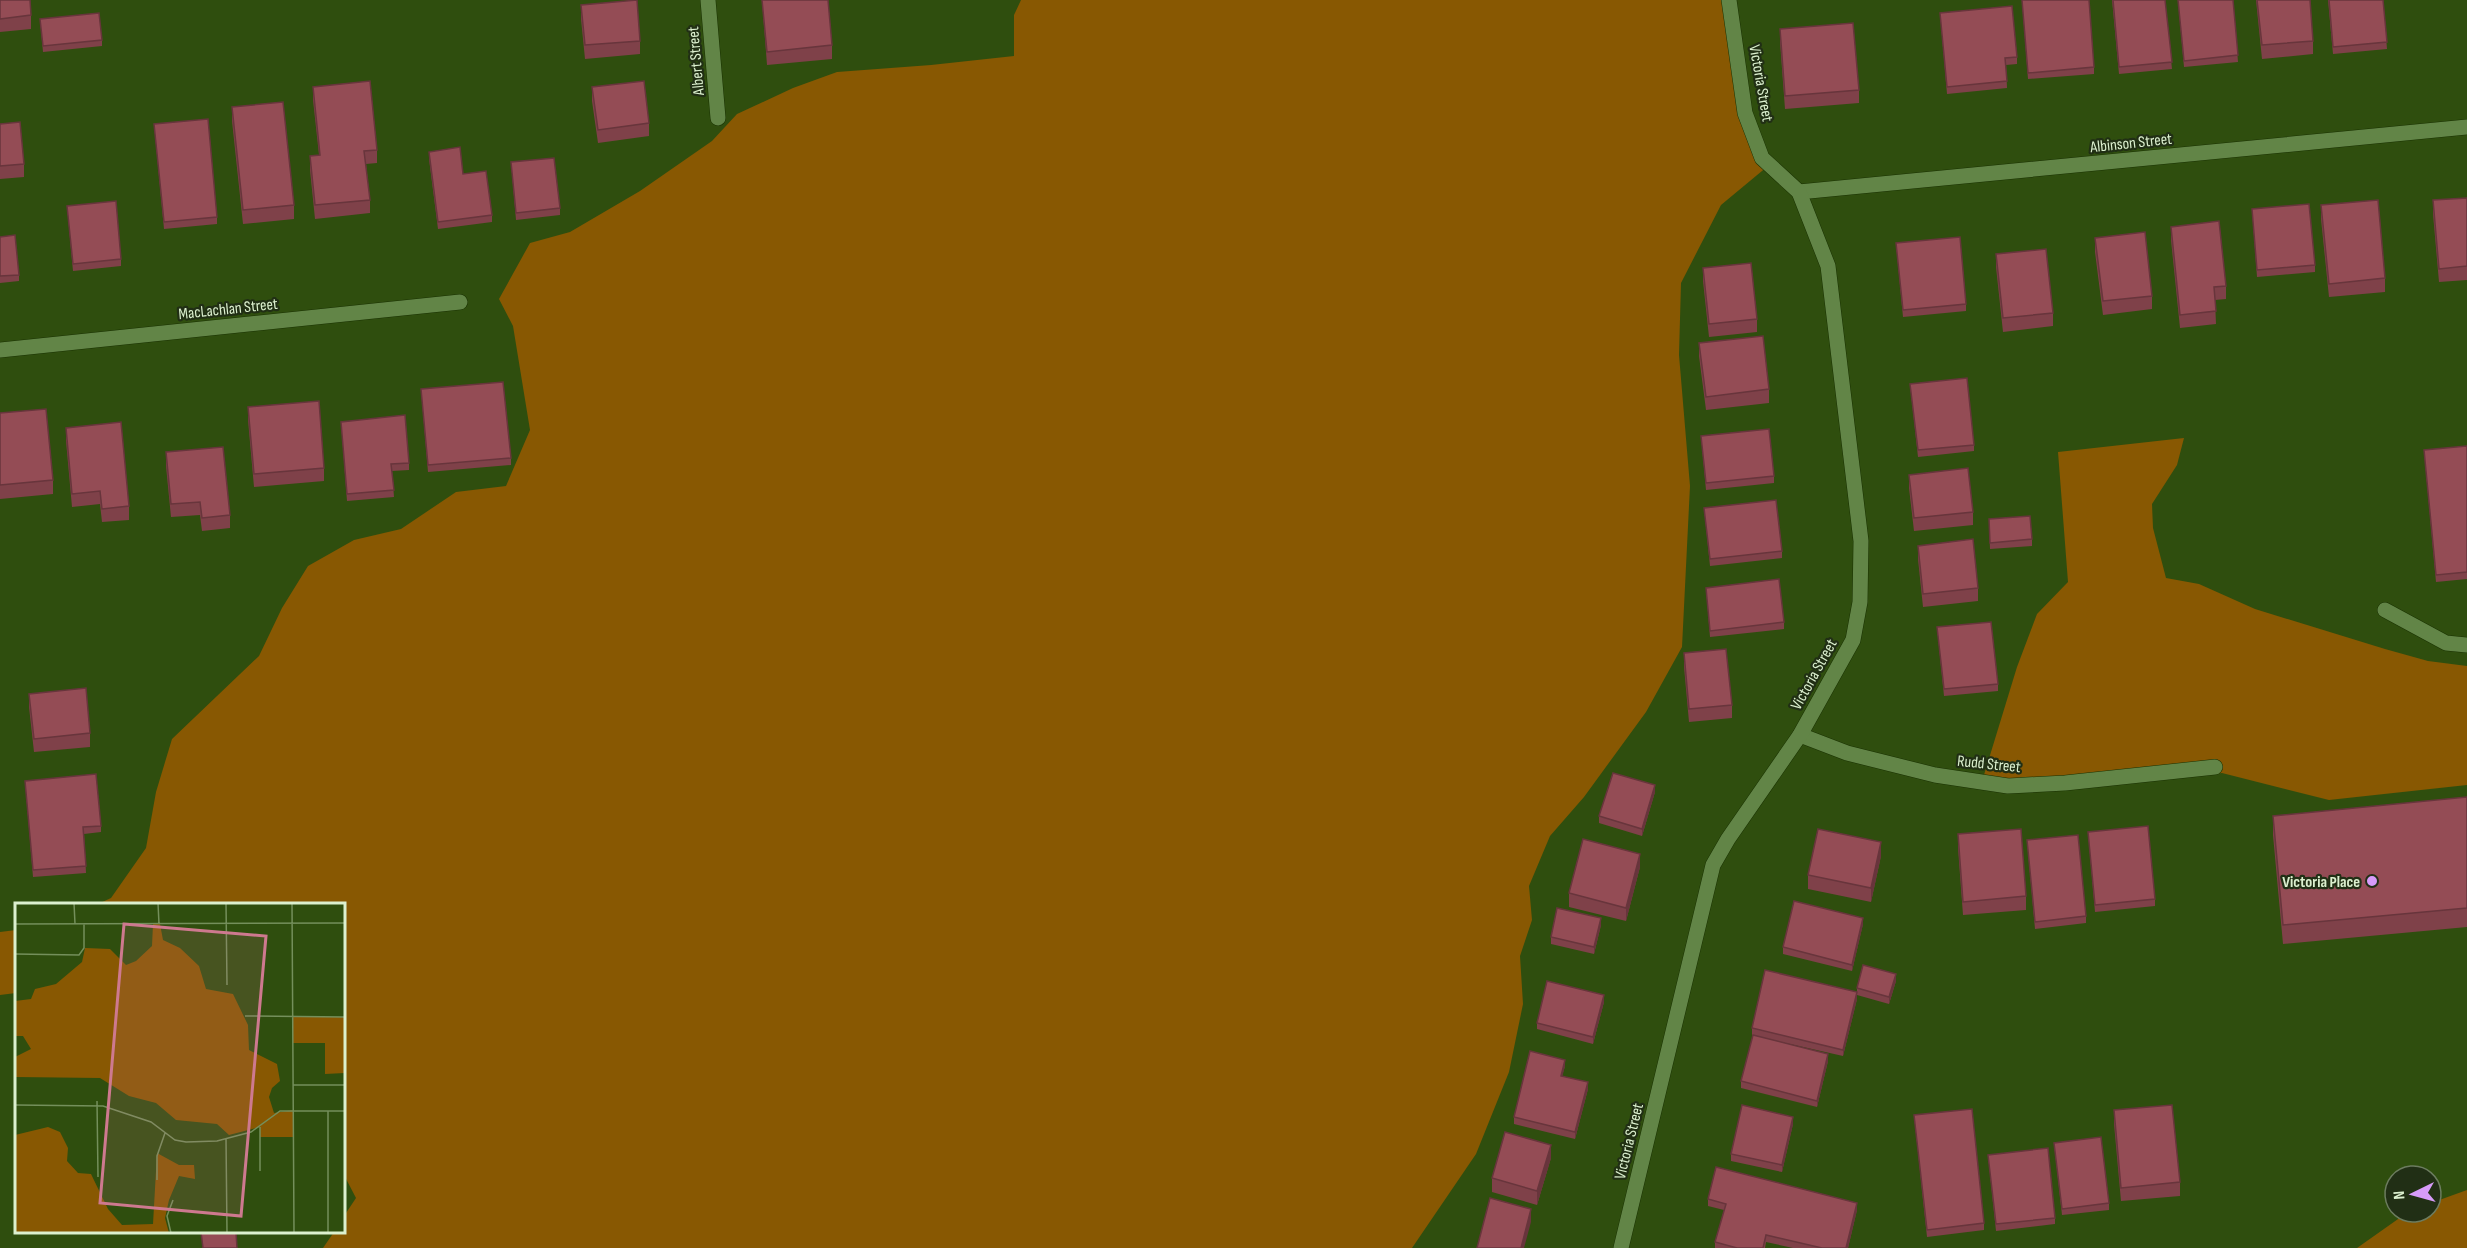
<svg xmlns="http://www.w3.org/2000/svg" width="2467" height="1248" font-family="'Sofia Sans Condensed',sans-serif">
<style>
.green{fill:#885802}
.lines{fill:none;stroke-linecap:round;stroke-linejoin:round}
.service-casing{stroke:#1a3202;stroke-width:16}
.minor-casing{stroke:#1a3202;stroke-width:16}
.tertiary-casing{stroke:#1a3202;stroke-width:16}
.service{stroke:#628547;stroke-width:15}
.minor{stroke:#628547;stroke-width:15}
.tertiary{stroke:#628547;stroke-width:15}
.wall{fill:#7f4149}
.shaded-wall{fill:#68353c}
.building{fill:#944c55;stroke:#68353c;stroke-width:1.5}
.poi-dot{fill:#d79bf9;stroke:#212f15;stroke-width:2}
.labels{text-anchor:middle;stroke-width:4.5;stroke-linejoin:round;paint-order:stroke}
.street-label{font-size:16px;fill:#dcf0cf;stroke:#212f15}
.poi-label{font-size:16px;font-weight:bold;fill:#dcf0cf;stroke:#212f15;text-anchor:end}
.inset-road{fill:none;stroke:#748f5b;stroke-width:1.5}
.view{fill:#ce798f;fill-opacity:0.15;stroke:#ce798f;stroke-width:3}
.inset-edge{fill:none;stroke:#dcf0cf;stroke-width:3}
</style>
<rect width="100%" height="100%" fill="#2f4e0e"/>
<path class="green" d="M1021,0h704l16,114 27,52 -47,39 -40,78 -2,72 11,131 -8,161 -36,65 -62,85 -34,39 -21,50 3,34 -12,36 3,48 -14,68 -33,82 -64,94h-1089l11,-16h10v-16l12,-18 -12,-23v-271h-246l13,-6 35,-50 10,-56 16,-53 87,-83 23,-48 26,-42 46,-26 47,-11 55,-37 50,-6 24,-56 -17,-104 -14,-27 31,-56 40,-11 70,-41 72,-50 25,-27 56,-26 44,-16 94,-7 83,-9v-41z
M2184,438l-7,27 -25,39 1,24 13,50 33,6 56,25 130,40 43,12 39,5v119l-138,15 -107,-27 -210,20 -32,-5 37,-121 20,-53 31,-32 -10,-130z
M16,930v63l-16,2v-63z
M2467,1190v58h-110l51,-36h23v-9z"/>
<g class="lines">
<g class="service-casing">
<path id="service" d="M2385,610l61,33 21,2"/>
</g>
<g class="minor-casing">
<path id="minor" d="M708,0l10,118
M1799,192l668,-65
M0,350l460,-48
M1800,735l47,18 88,22 73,11 57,-3 150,-16"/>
</g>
<g class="tertiary-casing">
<path id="tertiary" d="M1621,1248l92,-383 15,-26 72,-104 53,-95 7,-38 1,-61 -33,-275 -29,-74 -37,-34 -17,-45 -16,-113"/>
</g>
<use href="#service" class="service"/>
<use href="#minor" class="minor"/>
<use href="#tertiary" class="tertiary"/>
</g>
<path class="wall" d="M0,0l31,15v14l-31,3z
M762,0h66l4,45v14l-65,6z
M2022,0l72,67v7l-66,5z
M2112,0h53l7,69 -53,5z
M2178,0h55l5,62 -54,5z
M2256,0h54l3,41v13l-51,5z
M2328,0h55l4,49 -54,5z
M581,5l59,36v13l-55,5 -4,-40z
M1940,13l77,44v7l-11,1 1,23 -60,6z
M40,19l62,21v6l-59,6z
M1780,29l79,61v13l-74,6 -5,-67z
M313,87l64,63v13l-11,1 4,36v13l-55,6 -5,-49v-14l9,-1 -6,-55z
M592,87l57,36v13l-51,7 -6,-42z
M232,107l62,98v14l-51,5 -11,-103z
M0,124l24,40v13l-24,2z
M154,124l63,93v7l-53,5z
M429,152l34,22 29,41v7l-54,7 -9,-70z
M511,162l49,46v7l-44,5z
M2467,198v82l-28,2 -6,-68v-14z
M2321,205l64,73v14l-56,5 -8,-78z
M67,206l54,53v7l-48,5z
M2252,209l63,56v7l-58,5z
M2171,227l55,59v13l-11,1 1,24 -36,4 -9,-88z
M0,237l19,38v6l-19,2z
M2095,238l57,58v13l-49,6 -8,-63z
M1896,243l70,61v7l-63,6z
M1996,254l57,59v13l-50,6 -7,-65z
M1703,268l54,51v13l-48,5 -6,-56z
M1699,343l70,46v14l-63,7 -7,-54z
M1910,384l64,61v6l-56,6z
M421,389l90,69v7l-83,7z
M248,407l76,61v13l-70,6 -6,-67z
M0,413l53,67v14l-53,5z
M341,422l68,41v7l-17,1 2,26 -47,4z
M66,428l63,78v14l-27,2 -2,-18 -28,3 -6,-66z
M1701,436l73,40v7l-68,7z
M2467,446v133l-31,3 -12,-132z
M166,452l64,63v13l-28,3 -2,-16 -29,2 -5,-51z
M1909,475l64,37v13l-59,6 -5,-43z
M1704,508l78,43v7l-72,8z
M1989,526l43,13v7l-42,3z
M1918,546l60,42v13l-55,6 -5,-48z
M1706,588l78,34v7l-74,8z
M1937,627l61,57v7l-54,5z
M1684,653l48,52v13l-43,4 -5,-55z
M29,694l61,39v14l-56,5 -5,-45z
M25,781l76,45v6l-17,2 2,39 -53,4z
M1655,792l-13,44 -43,-13v-7z
M2467,797v130l-184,17 -10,-109v-19z
M2088,832l67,67v7l-60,6z
M1958,834l68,62v14l-63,5 -5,-67z
M2027,840l59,76v7l-51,6z
M1881,856l-10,46 -63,-13v-14z
M1640,867l-14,54 -57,-14v-14z
M1863,924l-11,47 -69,-17v-7z
M1601,925l-7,29 -43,-10v-7z
M1896,981l-7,23 -32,-9v-7z
M1857,999l-14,57 -62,-14 47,19 -11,46 -76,-19v-7l12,-46h-1v-7z
M1604,1002l-11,42 -56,-15v-6z
M1565,1066l-3,10 26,13 -13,50 -61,-15v-7z
M2114,1110l66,72v14l-59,5 -7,-77z
M1914,1115l70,108v7l-57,7z
M1793,1124l-11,48 -51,-11v-7z
M2054,1143l55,60v7l-47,5z
M1988,1155l67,63v6l-59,7z
M1551,1158l-14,47 -45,-13v-14z
M1708,1199l149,11 -9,38h-55l-27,-6 -1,6h-50v-6l9,-32 -16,-4z"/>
<path class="shaded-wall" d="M1655,785v7l-13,44v-7z
M1881,842v14l-10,46v-14z
M1640,854v13l-14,54v-13z
M1601,918v7l-7,29v-7z
M1863,918v6l-11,47v-6z
M1896,974v7l-7,23v-7z
M1857,992v7l-14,57v-6z
M1604,995v7l-11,42v-7z
M1828,1054v7l-11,46v-6z
M1565,1060v6l-4,16v-6z
M1588,1082v7l-13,50v-7z
M1793,1117v7l-11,48v-7z
M1551,1145v13l-14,47v-14z
M1857,1203v7l-9,38h-2z
M1531,1209v13l-7,26h-3z"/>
<path class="building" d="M0,0h30l1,15 -31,4z
M637,0l3,41 -55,4 -4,-40z
M762,0h66l4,45 -65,7z
M2022,0h67l5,67 -66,6z
M2113,0h52l7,62 -53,5z
M2178,0h55l5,55 -54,6z
M2257,0h53l3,41 -51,4z
M2329,0h54l4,42 -54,5z
M2012,6l5,51 -12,1 2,23 -60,6 -7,-74z
M99,13l3,27 -59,6 -3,-27z
M1853,23l6,67 -74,6 -5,-67z
M370,81l7,69 -13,1 6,49 -55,5 -5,-49 10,-1 -7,-68z
M644,81l5,42 -51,7 -6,-43z
M283,102l11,103 -51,5 -11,-103z
M208,119l9,98 -53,5 -10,-98z
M20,122l4,42 -24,2v-42z
M460,147l3,27 23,-3 6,44 -54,7 -9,-70z
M554,158l6,50 -44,5 -5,-51z
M2467,198v68l-28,3 -6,-69z
M2378,200l7,78 -56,6 -8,-79z
M116,201l5,58 -48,5 -6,-58z
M2309,204l6,61 -58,5 -5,-61z
M2219,221l7,65 -12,1 2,24 -36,4 -9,-88z
M2145,232l7,64 -49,5 -8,-63z
M15,235l4,40 -19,1v-39z
M1960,237l6,67 -63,6 -7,-67z
M2046,249l7,64 -50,5 -7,-64z
M1751,263l6,56 -48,5 -6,-56z
M1763,336l6,53 -63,8 -7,-54z
M1967,378l7,67 -56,5 -8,-66z
M503,382l8,76 -83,7 -7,-76z
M319,401l5,67 -70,6 -6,-67z
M46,409l7,71 -53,5v-72z
M405,415l4,48 -18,1 3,26 -47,4 -6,-72z
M121,422l8,84 -27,3 -2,-18 -28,3 -6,-66z
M1769,429l5,47 -68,7 -5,-47z
M2467,446v126l-31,3 -12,-125z
M223,447l7,68 -28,3 -2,-16 -29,2 -5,-52z
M1968,468l5,44 -59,6 -5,-43z
M1776,500l6,51 -72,8 -6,-51z
M2030,516l2,23 -42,4 -1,-24z
M1973,539l5,49 -55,6 -5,-48z
M1779,579l5,43 -74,9 -4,-43z
M1991,622l7,62 -54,5 -7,-62z
M1726,649l6,56 -43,4 -5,-56z
M86,688l4,45 -56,6 -5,-45z
M1613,773l42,12 -13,44 -43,-13z
M96,774l5,52 -18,1 3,39 -53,4 -8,-89z
M2467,797v111l-184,17 -10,-109z
M2148,826l7,73 -60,6 -7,-73z
M1818,829l63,13 -10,46 -63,-13z
M2021,829l5,67 -63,6 -5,-68z
M2078,835l8,81 -51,6 -8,-82z
M1583,839l57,15 -14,54 -57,-15z
M1794,901l69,17 -11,47 -69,-18z
M1557,908l44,10 -7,29 -43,-10z
M1863,965l33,9 -7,23 -32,-9z
M1765,970l92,22 -14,58 -91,-22z
M1547,981l57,14 -11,42 -56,-14z
M1753,1035l75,19 -11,47 -76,-20z
M1530,1051l35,9 -4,16 27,6 -13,50 -61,-15z
M1742,1105l51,12 -11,48 -51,-11z
M2172,1105l8,77 -59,6 -7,-78z
M1972,1109l12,114 -57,7 -13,-115z
M1505,1132l46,13 -14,46 -45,-13z
M2101,1137l8,66 -47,6 -8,-66z
M2048,1148l7,70 -59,6 -8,-69z
M1716,1167l141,36 -11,45h-24l-56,-13 -3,13h-26l-22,-6 11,-38 -18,-5z
M1490,1198l41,11 -10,39h-44z
M201,1232h35l1,16h-34z"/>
<circle class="poi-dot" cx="2372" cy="881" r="6"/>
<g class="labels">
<g class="street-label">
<text transform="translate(695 61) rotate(-95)" y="6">Albert Street</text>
<text transform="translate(1762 83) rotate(80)" y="6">Victoria Street</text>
<text transform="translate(2131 142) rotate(-6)" y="6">Albinson Street</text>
<text transform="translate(228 308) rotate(-6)" y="6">MacLachlan Street</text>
<text transform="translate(1813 674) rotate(-61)" y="6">Victoria Street</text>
<text transform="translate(1989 763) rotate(6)" y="6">Rudd Street</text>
<text transform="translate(1628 1141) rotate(-76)" y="6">Victoria Street</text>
</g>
<g class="poi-label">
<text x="2360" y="887">Victoria Place</text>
</g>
</g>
<g transform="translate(15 903)">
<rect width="330" height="330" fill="#2f4e0e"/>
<path d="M138,21h7l3,16 17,8 19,18 7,23 27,5 15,31 1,25 28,14 3,17 -8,7 -3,9 5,16 19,-3v27h-33v-10l-31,8 -12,-11 -41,-4 -20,-17 -27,-7 -29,-18 -85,-1v-20l16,-8 -8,-13h-8v-35l16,-2 4,-10 21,-5 26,-22 3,-14 25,1 16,16 10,-4 16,-15zM278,114h52v56l-20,1v-31h-32zM33,224l12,5 8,16 -1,13 11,12 13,1 17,35 14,16 31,-1 4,-71 22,12h15l1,14 -16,-3 -10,24 -4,18 4,15h-154v-98z" fill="#885802"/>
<path class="inset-road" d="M59,0l1,21M143,0l1,21M211,0l1,82M277,0l2,330M0,21l330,-1M0,51l64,1 5,-7v-24M230,113l100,1M278,182h52M82,198l1,76M0,202l88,1 48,16 24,18 11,2 31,-1 34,-9 29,-21h65M313,208v122M211,235l1,95M245,268v-44M142,277v-24l8,-23M156,330l-4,-17 6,-16"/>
<path class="view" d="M109,21l142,12 -25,280 -141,-13z"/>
<rect width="330" height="330" class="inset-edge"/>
</g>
<g transform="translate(2413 1194) rotate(265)"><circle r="28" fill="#212f15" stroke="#6c7c5f" stroke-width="1.5"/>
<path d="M0-4.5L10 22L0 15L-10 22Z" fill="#d79bf9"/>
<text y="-9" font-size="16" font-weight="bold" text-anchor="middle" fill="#dcf0cf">N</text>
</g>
</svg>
